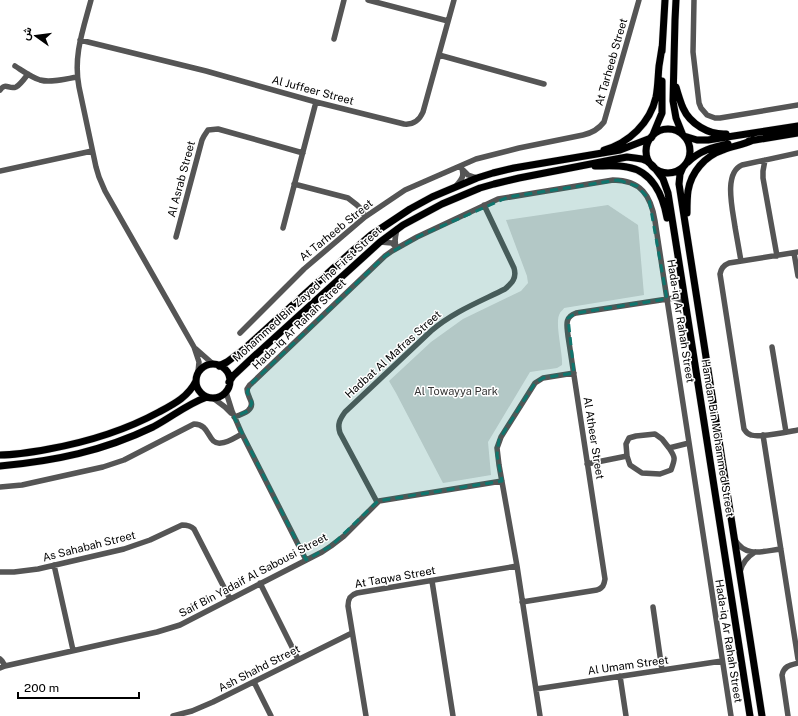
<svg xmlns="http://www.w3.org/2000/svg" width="798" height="716" font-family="'Public Sans',Vazirmatn,sans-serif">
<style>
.green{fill:#dcdcdc}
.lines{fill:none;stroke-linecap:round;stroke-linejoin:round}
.major-casing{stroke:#dbdbdb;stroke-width:8}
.minor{stroke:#555;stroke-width:5.5}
.major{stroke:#000;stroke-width:7}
.marked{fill:#0f766e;fill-opacity:0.2;stroke:#0f766e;stroke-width:3;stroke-dasharray:8 5;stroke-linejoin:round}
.labels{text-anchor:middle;stroke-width:3;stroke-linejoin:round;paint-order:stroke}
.street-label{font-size:11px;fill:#000;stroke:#fff}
.park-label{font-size:11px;fill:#333;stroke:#fff}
</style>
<rect width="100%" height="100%" fill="#fff"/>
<path class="green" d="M608,205l30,20 6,70 -80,13c0,1 -4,4 -4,5 -6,9 3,39 2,52l-5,3 -27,4 -42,70 3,33 -48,8 -47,-90 -7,-12 42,-39 32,-23 58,-28 7,-8 -1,-7 -21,-56z"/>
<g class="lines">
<g class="major-casing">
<path id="major" d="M676,0l-1,20 -2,81 3,17 6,15
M662,51l3,-51
M676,87c2,7 4,14 7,21 7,16 26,27 43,26
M646 151a22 22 0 1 1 44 0a22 22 0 1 1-44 0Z
M684,136l13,4h11l90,-14
M652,137l7,-17 3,-7v-32
M749,141l49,-8
M604,150c25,-7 46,-27 52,-53 2,-10 2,-21 3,-31 1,-6 2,-12 3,-19
M688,162c11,-11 25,-15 40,-18
M595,166c10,0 22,-1 32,1 25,4 36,28 40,51
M654,167l9,12 5,14 13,82 69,441
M683,167l-3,7 -1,10 83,532
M687,213c0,-7 0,-15 1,-22 3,-19 17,-35 35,-41 10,-4 20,-5 30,-10
M196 381a17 17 0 1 1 34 0a17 17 0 1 1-34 0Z
M219,366l8,-4 16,-12 106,-96 22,-19 39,-26 22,-12 45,-19 16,-5 21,-5 106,-18 31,-12
M229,382l4,-6 17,-16 130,-118 23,-17 39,-21 38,-16 14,-4 25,-6 92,-18 16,-3 8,1 7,1 5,2 6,5
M0,455c16,0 33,-3 49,-6 38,-7 75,-18 110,-37 15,-8 29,-15 37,-31
M0,466c55,-5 103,-15 153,-39 19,-10 34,-23 54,-30"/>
</g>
<path class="minor" d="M91,0c-8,30 -18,56 -12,87l17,80 3,10 6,14 89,156 5,15 -1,10
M368,0l80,21
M694,0l-1,52 6,51 2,5 6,7 8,3h5l78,-13
M334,39l10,-39
M80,40l126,31 110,31 88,22c9,1 15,-3 19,-12l31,-112
M439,55l105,29
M15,66c8,5 16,11 25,14 11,3 25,-1 37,-3
M0,90c6,-8 9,0 16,-3 4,-2 9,-9 12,-13
M765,160l-2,11v7l14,78
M463,170l5,5 9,3
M0,171l92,-20
M294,184l54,14 9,7 5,5 3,7
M456,186c6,-7 9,-10 5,-20
M283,228l33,-126
M176,237l26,-97 2,-4 4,-6 10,-1 85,24
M380,242l12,1 3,3
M397,248c-4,-6 -1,-13 0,-19
M798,252l-69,11c-5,2 -8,5 -9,11l24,155c2,3 3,5 7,6 9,3 36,-3 47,-5
M794,253l4,23
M741,261c-2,-11 -4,-23 -6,-34 -2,-16 -12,-54 7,-62l56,-12
M240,333l64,-64 61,-52 40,-27 71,-31 43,-11 64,-13c9,-2 15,-5 21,-13l35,-122
M772,347l14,85
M196,349l17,15
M226,392l6,19 10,23 64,126
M213,398l12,9 6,6
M234,417c9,-3 22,-7 16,-18 -1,-3 -3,-6 -3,-10 1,-1 2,-4 4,-5l134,-128 7,-5 25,-14 81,-38 115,-19c28,0 38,16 42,41l76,495
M763,435l35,224
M627,456l3,9 12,8 18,1 11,-4c4,-11 5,-12 -2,-22
M587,464l40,-8 -1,-12 3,-6 7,-2 19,-2 7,5 7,9 20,-5
M0,487l22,-2 81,-18 21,-7 70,-36c17,0 13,21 27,19 7,0 15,-6 21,-9
M377,502l-37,-69c-3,-9 0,-14 5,-21l86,-81c22,-19 48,-29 74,-42 7,-6 12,-11 9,-21l-30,-63
M735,540c11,18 28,11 46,9
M54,565l19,85
M0,572h14l24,-3 86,-20 26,-9 32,-15c5,0 9,1 12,4l36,70
M740,572c2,-9 7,-15 15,-20
M432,581l21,135
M260,583l38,76
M522,602l75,-12c6,-2 7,-5 8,-11l-37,-243c-1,-10 -4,-19 8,-23l98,-15 5,1 6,3
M653,607l9,63
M0,659l2,2 3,5
M0,668l5,-2 152,-34 23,-7 142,-73 9,-6 13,-10 35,-35 123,-20
M620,676l6,40
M254,682l17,34
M536,689l186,-28
M173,716l19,-5 21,-9 139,-69
M366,716l-18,-110c0,-7 2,-11 9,-13l160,-27
M540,716l-23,-150 -18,-101 -2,-17 4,-11 34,-54 8,-5 31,-5
M788,716l-6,-41c2,-9 8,-10 16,-12"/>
<use href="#major" class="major"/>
</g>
<path class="marked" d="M618,180l19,6 12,13 18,100 -91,14 -8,5 6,55 -31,5 -8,5 -36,57 -2,15 5,26 -124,20 -47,45 -25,14 -72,-143 14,-6 4,-8 -5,-11 4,-8 134,-128 32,-19 91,-40z"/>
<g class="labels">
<g class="street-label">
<text transform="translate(611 62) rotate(-74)" y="4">At Tarheeb Street</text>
<text transform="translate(313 90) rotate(15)" y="4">Al Juffeer Street</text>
<text transform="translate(181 179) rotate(-75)" y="4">Al Asrab Street</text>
<text transform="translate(336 230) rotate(-39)" y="4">At Tarheeb Street</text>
<text transform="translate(307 294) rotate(-42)" y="4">Mohammed Bin Zayed The First Street</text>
<text transform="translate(681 321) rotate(81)" y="4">Hada-iq Ar Rahah Street</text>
<text transform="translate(299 324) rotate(-44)" y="4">Hada-iq Ar Rahah Street</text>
<text transform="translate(393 354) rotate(-42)" y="4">Hadbat Al Mafras Street</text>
<text transform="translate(594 438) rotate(81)" y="4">Al Atheer Street</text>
<text transform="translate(718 438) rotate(81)" y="4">Hamdan Bin Mohammed Street</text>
<text transform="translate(89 546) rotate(-14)" y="4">As Sahabah Street</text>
<text transform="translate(253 575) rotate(-28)" y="4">Saif Bin Yadaif Al Sabousi Street</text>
<text transform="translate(395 577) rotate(-10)" y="4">At Taqwa Street</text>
<text transform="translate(729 641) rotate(81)" y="4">Hada-iq Ar Rahah Street</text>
<text transform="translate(628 665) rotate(-8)" y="4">Al Umam Street</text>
<text transform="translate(259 668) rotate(-27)" y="4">Ash Shahd Street</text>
</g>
<g class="park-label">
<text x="456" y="395">Al Towayya Park</text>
</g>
</g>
<g transform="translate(36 36) rotate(284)" stroke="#ffffff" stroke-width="3" paint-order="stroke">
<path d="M0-3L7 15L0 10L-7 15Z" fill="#000000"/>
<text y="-6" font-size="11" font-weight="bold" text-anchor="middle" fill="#000000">ش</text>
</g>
<path d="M18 692v6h121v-6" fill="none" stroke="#000000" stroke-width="2"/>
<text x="24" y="692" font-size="12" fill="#000000" stroke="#ffffff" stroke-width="3" paint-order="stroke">200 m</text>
</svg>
